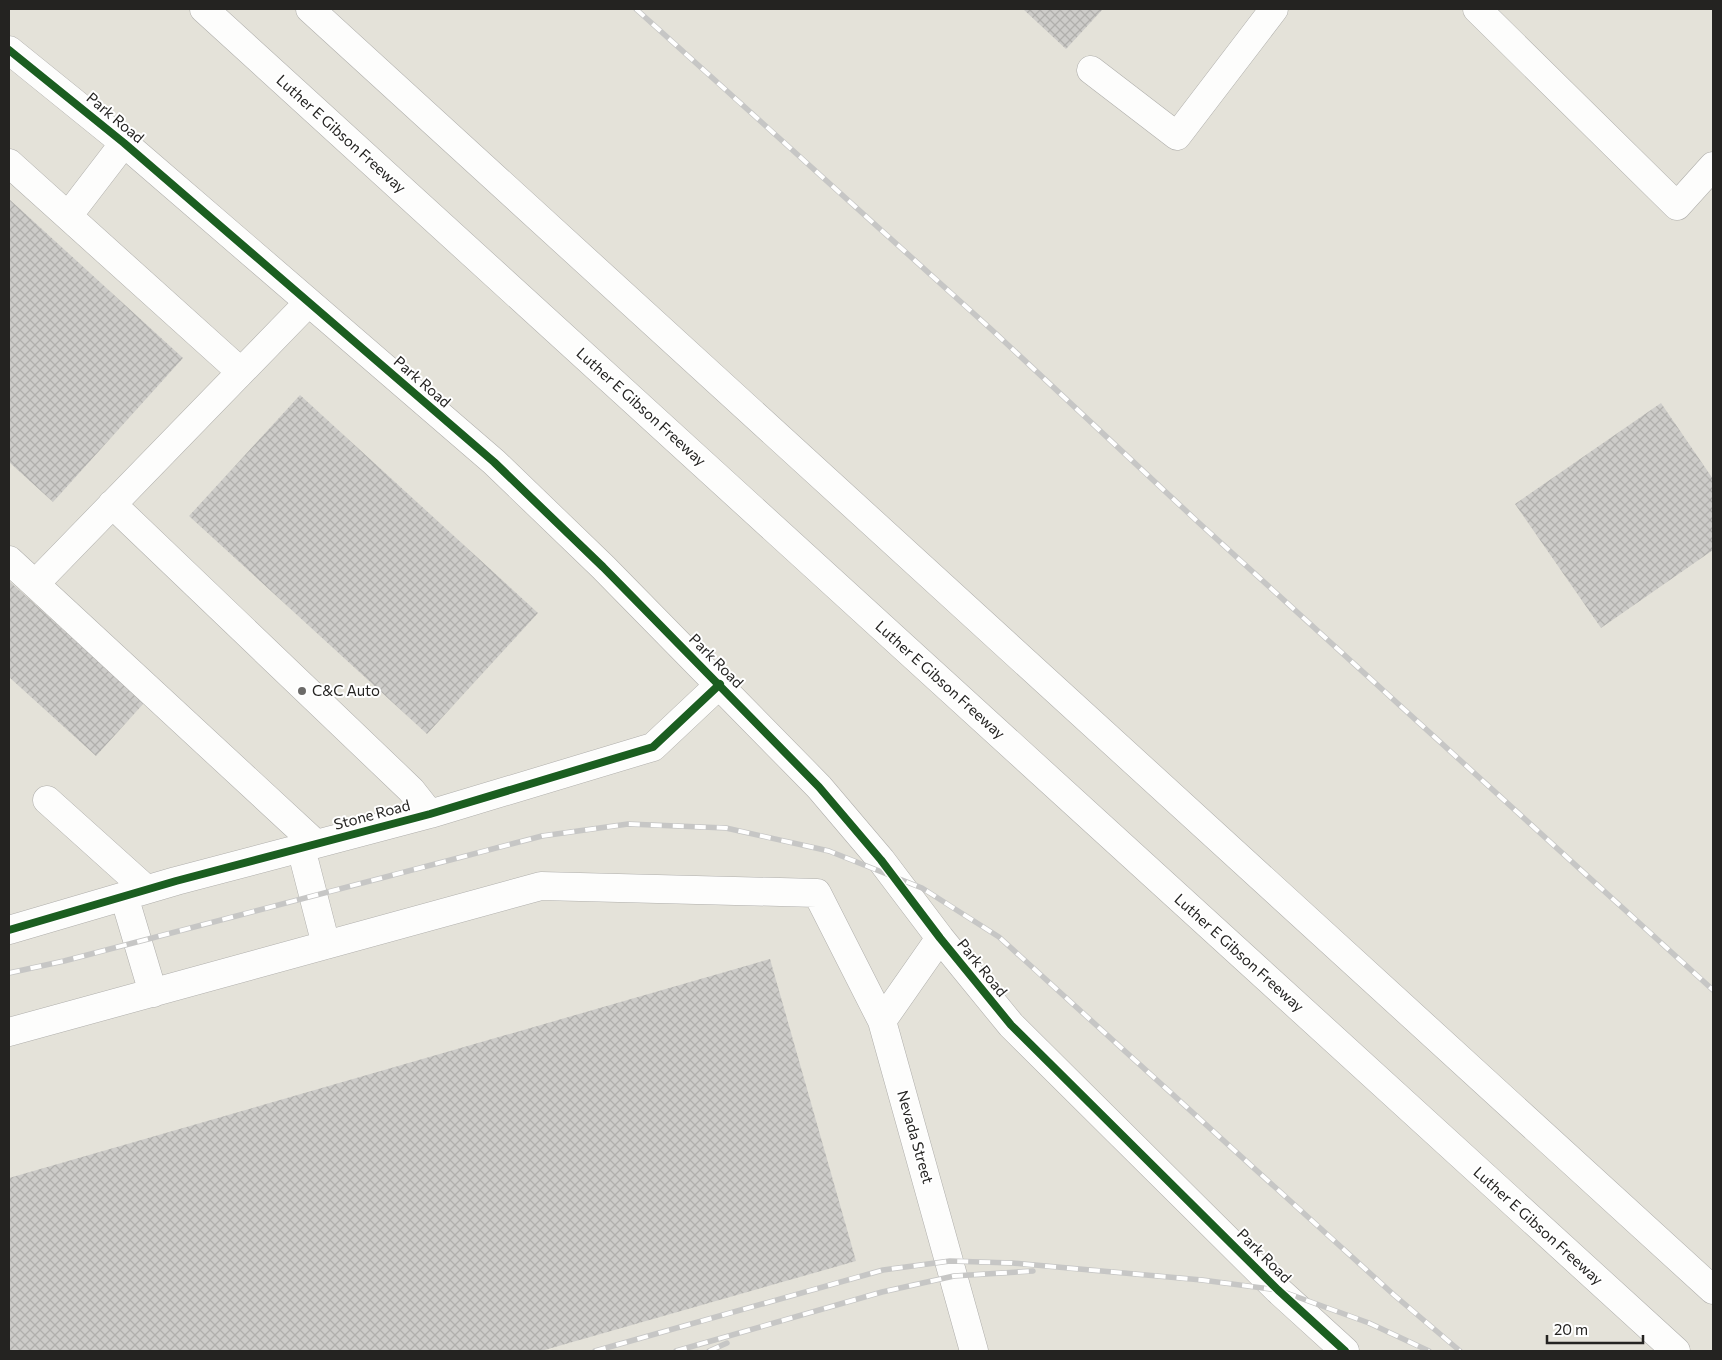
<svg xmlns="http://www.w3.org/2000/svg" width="1722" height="1360" font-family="Commissioner,sans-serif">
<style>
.built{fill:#e4e2d9}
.building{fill:url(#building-cross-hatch)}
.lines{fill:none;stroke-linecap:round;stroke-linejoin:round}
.minor-casing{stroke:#afaeab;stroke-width:29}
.highway-casing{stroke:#afaeab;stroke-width:29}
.minor{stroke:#fdfdfc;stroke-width:28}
.highway{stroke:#fdfdfc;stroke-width:28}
.rail-casing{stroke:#c6c6c5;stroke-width:5.5}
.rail{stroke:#fff;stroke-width:4;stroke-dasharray:11;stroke-linecap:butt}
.cycleway-casing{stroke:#fff;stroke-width:11}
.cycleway{stroke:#1b5e20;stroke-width:8}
.poi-dot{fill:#6b6a68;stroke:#fff;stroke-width:2}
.labels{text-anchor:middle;stroke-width:4;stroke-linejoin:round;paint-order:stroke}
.street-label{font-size:15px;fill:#242321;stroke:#fff}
.poi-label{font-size:15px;fill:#242321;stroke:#fff;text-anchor:start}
</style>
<defs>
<pattern id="building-cross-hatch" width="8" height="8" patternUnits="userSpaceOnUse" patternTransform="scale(1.25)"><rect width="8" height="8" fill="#cdccc9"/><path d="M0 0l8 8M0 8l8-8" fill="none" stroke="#b0afac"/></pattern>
</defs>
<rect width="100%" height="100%" fill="#f0efeb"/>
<path class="built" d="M9,9h1704v1342h-1704z"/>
<path class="building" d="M1023,9h80l-37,40z
M9,199l174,159 -130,144 -44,-40z
M300,395l238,218 -111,121 -238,-218z
M1661,403l52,76v71l-112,78 -86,-124z
M9,581l135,122 -48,53 -87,-79z
M770,959l86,302 -315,90h-532v-173z"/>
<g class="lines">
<g class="minor-casing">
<path id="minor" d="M1477,9l200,197 36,-40
M9,50l115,93 370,319 109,105 216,220 62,73 59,78 71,87 267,265 67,61
M1091,70l86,66 97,-127
M9,163l232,209
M68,216l56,-73
M112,504l299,286 19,24
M9,560l307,284
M35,584l273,-281
M47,800l99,89
M301,848l25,97
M124,896l29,97
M9,930l167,-49 254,-67 223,-67 67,-63
M940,938l-58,83 92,330
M9,1032l532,-146 276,7 65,128"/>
</g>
<g class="highway-casing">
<path id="highway" d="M204,9l1472,1342
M310,9l1403,1281"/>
</g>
<use href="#minor" class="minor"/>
<use href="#highway" class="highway"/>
<g class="rail-casing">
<path id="rail" d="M636,9l356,321 206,192 515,468
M9,973l55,-12 478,-125 86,-12 98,4 103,23 93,37 77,49 395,358 66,56
M595,1351l288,-81 67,-9 62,2 190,17 76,10 91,33 60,28
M676,1351l206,-59 72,-16 79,-5
M709,1351l18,-8"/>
</g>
<use href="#rail" class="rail"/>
<g class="cycleway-casing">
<path id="cycleway" d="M9,50l115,93 370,319 109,105 216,220 62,73 59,78 71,87 267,265 67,61
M9,930l167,-49 254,-67 223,-67 67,-63"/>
</g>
<use href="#cycleway" class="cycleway"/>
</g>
<circle class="poi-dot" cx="302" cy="691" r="5"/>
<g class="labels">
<g class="street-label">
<text transform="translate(115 118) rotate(40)" y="5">Park Road</text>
<text transform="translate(341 134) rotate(42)" y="5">Luther E Gibson Freeway</text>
<text transform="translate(422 382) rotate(41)" y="5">Park Road</text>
<text transform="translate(641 407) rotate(42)" y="5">Luther E Gibson Freeway</text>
<text transform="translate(716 661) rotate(45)" y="5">Park Road</text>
<text transform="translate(940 680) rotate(42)" y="5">Luther E Gibson Freeway</text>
<text transform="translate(372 815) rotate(-15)" y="5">Stone Road</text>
<text transform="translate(1239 953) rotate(42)" y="5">Luther E Gibson Freeway</text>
<text transform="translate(982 968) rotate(51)" y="5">Park Road</text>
<text transform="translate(915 1137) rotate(74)" y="5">Nevada Street</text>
<text transform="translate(1538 1226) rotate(42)" y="5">Luther E Gibson Freeway</text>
<text transform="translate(1264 1256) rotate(45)" y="5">Park Road</text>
</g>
<g class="poi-label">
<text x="312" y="696">C&amp;C Auto</text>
</g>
</g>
<rect width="1722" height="1360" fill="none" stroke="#242321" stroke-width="20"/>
<path d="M1547 1335v8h96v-8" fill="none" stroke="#242321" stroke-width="2.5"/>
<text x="1554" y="1335" font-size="15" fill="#242321" stroke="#ffffff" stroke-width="4" paint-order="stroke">20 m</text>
</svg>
